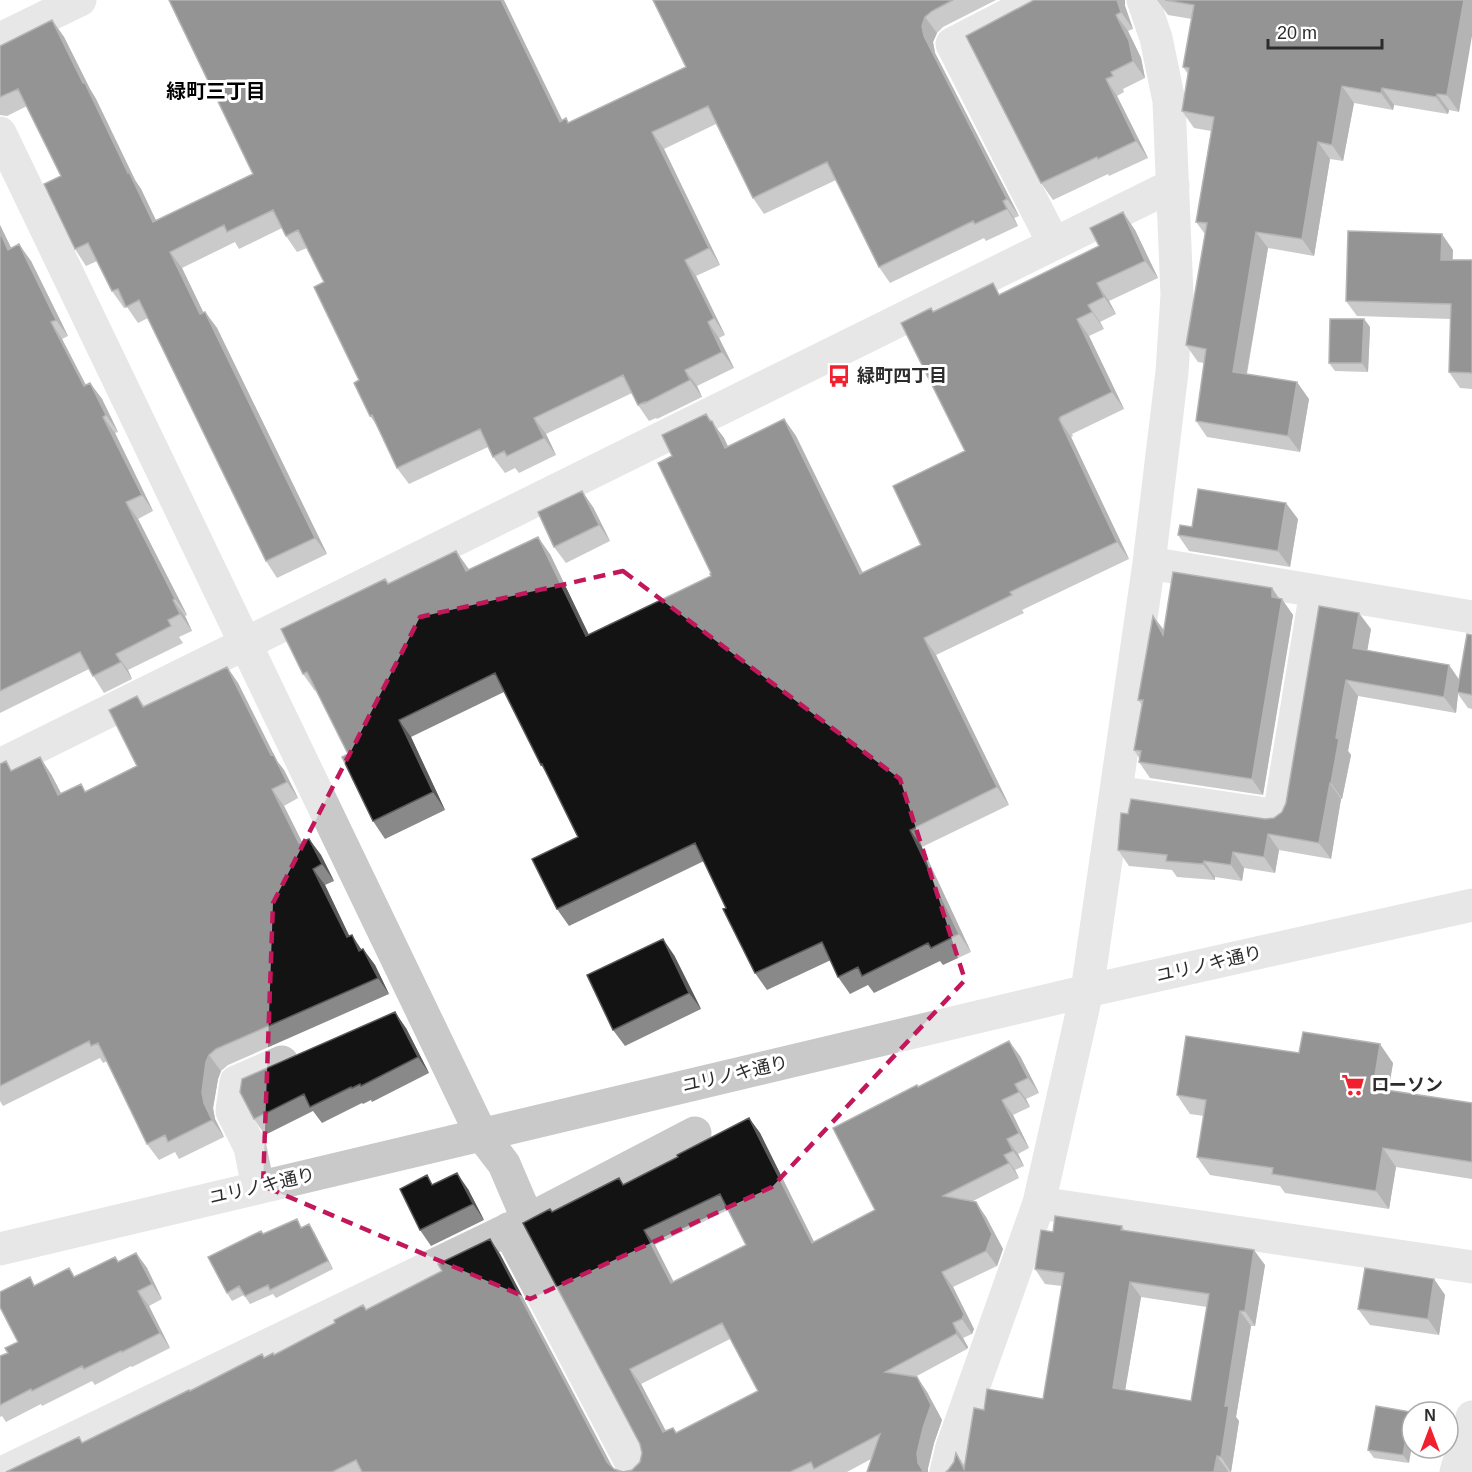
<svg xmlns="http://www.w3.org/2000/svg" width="1472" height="1472" font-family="Arial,'Noto Sans JP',sans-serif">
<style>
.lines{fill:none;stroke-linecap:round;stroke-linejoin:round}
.minor{stroke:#c9c9c9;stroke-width:33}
.wall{fill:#898989;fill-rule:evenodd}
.shaded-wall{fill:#5a5a5a}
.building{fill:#131313;stroke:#5a5a5a;stroke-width:1.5;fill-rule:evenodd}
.marked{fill:none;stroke:#c2185b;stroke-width:4.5;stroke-dasharray:12 8;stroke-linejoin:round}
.labels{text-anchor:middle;stroke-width:6;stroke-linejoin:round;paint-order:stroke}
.poi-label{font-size:18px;font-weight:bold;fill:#2c2c2c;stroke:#fff;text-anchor:start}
.street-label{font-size:18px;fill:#2c2c2c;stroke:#fff}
.neighbourhood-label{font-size:20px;font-weight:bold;fill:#000;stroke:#fff}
</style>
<rect width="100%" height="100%" fill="#fff"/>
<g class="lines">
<path class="minor" d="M1037,0l-85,44 102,200
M0,39l80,-39
M0,133l481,1001 23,30 24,56
M1149,563l323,54
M0,765l1173,-580
M1116,792l163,24 37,-225
M258,1187l-8,-40 -18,-36 4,-29 46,-20
M1039,1203l433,64
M508,1229l126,239
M0,1249l1087,-258 385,-86
M4,1472l524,-252 167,-87
M946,1472l6,-25 87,-244 48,-212 62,-428 23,-191 5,-77 -8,-194 -13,-63 -13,-38
M1456,1472l16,-55"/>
</g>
<path class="wall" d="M653,0h343l-53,27 -6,6 -4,9 2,11 84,163 -5,2 4,8 -32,15 -2,-3 -94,45 -11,-16 -43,-87 -72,34 -11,-16 -37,-74 -52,25 56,116 -24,11 29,59 -6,3 15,30 -37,18 5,11 -45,22 -1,-1 -7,3 -11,-16 -6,-12 -86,41 10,21 -37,18 -4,-5 -10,5 -12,-16 -5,-10 -79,37 -12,-16 -19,-41 -8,-11 -11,-36 -35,-98 -17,-34 -10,4 -11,-16 -4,-8 -43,21 -4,-7 -53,26 21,45 2,-1 12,16 110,226 -50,24 -11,-17 -118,-243 -10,5 -11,-16 -3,1 -12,-17 -15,-30 -11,5 -11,-17 -14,-73 -34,-70 -20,10 -7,-1v-69l52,-26 12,17 26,52 6,10 39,81 6,9 15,32 406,-101 4,-2 3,5 117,-56z
M1157,0h315l-13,112 -10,-2 -1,4 -54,-9 -1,5 -39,-7 -11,58 -13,-2 -16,97 -46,-8 -21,126 62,25 -9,53 -93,-15 -11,-16 8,-58 -6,-1 -12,-17 19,-111 -9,-12 15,-91 -17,-3 -12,-17 6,-37 -5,-7 9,-48 -24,-4z
M1125,6l8,23 -5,2 13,27 4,20 -22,11 1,3 -7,4 31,62 -39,18 -1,-2 -55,26 -12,-17 -75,-147z
M0,225l11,23 20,13 37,75 -6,3 24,46 4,-2 12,16 16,33 -3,1 38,78 -15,8 49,96 -2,1 7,15 -13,6 4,6 -55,27 4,9 -28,14 -15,-24 -89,44z
M1135,230l23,48 -49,23 7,13 -16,8 4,7 -15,7 35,73 -52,25 1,2 -2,1 58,122 -107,51 2,3 -88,42 73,150 -87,42 49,105 -28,13 -3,-4 -66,32 -6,-8 -18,9 -12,-17 -7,-17 -64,30 -12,-17 -29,-65 -22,-47 -135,65 -12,-17 21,-72 -31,-64 -6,-8 -37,-73 -93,45 34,73 -60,29 -12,-18 -25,-67 -32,-64 -1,1 -12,-17 82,-95 3,5 80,-16 1,2 81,-16 39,81 122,-59v-3l-39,-117 34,-42 18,24 4,9 56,-28 12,17 67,137 58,-28 44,-94 -34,-143 3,4 67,-18z
M1453,250l-1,10h20v129l-12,-1 -11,-16 2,-53 -94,-3 -11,-15z
M1364,319l6,8 -2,45 -33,-1 -6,-8z
M593,507l17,34 -44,22 -12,-16z
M1298,519l-8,48 -101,-16 -11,-16 14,-8z
M1272,588l7,10 14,17 -30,180 -113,-17 -11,-16v-4l-5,-8 8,-45 -4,-5 15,-84 11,14z
M1371,629l-4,21 82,15 10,15 13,-45v74l-4,-1 -10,-14 -2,19 -98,-17 -10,55 3,4 -9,44h-1l-10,60 -52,-9 -4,23 -31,-5 -2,13 -27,-4v3l-38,-3 -5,-7 -43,-4 -11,-16 147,-31 9,-1 8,-6z
M227,667l11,16 39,78 7,9 14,28 -14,8 18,36 7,-3 12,16 13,26 -9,4 24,51 13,14 1,-1 12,16 14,29 -161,71 -7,6 -3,8 -5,29 2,11 9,18 -45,22 -4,-7 -16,8 -12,-16 -40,-83 -4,2 -3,-5 -97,48 -3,-5v-337l13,7 38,3 10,19 25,-2 51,-25v-70l8,11z
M674,955l27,54 -76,37 -12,-16z
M406,1028l23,45 -57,29 -1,-2 -8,4 -1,-1 -40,20 -9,-12 -48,24 -11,-16z
M1299,1053l94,10 -5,27 84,13v76l-76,-12 -7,42 -104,-16 -5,-7 -70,-11 -13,-18 7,-41 -14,-2 -13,-19z
M1020,1056l19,37 -13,6 4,8 -17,8 16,33 -11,6 6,12 -9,4 4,8 -46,23 13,16 17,32 -6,17 -44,21 21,42 -2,5 -9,4 5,9 -1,2 -52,28h2l10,15 15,28 -8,23 -6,25 -57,-9 -24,13h-841l77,-30 107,-51 72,-37 3,4 9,-3 92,-45 76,-39 48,-32 10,15 113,214 1,1 9,3 9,-2 8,-8 2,-9 -2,-9 -88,-232 67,-34 5,7 54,-28 71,-39 11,15 54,109 61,-32 43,-123zM728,1210l18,35 -73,37 -18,-37zM730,1339l28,52 -82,42 -10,-2 -25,-47z
M433,1185l35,4 16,31 -53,26 -11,-16z
M1122,1226l3,5 140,34 -10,61h-4l-15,91 3,4 -8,51h-285l3,-3 5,-7 2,-9 9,13 19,-56 59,-11 19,-113 -17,-2 -10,-15 18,-37zM1141,1297l66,10 -16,94 -66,-11z
M303,1227l11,5 19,37 -57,29 -3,-4 -23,10 -6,-9 -12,6 -5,-8 37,-59z
M136,1253l11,15 15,31 -13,7 21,42 -38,19 -1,-1 -36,19 -3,-4 -50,25 -1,-2 -35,18 -4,-6 -2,1v-61l8,-3 10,-11 18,-57 33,-17 6,9 43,-15z
M1434,1279l11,16 -6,40 -69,-10 -12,-16z
M1376,1406l33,57 -35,-5 -6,-8z"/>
<path class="shaded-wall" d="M501,0h3l67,138 -11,-16z
M1117,0h8v6l8,23 -12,-17z
M1464,0h8v36l-13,76 -12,-17z
M1116,15l12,16 13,27 4,20 -12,-17z
M925,17l12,16 -4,9 2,11 84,163 -12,-17 -83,-163 -2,-10z
M52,20l12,17 26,52 6,10 39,81 6,9 24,50 -12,-17 -25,-49z
M1106,79l11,17 31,62 -12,-17z
M1342,86l12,17 -11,58 -11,-16z
M1382,88l12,17 -1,5 -12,-17z
M1437,94l12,16 -1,4 -12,-17z
M652,132l12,17 56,116 -11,-17z
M1318,142l12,17 -16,97 -12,-17z
M1003,201l11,17 4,8 -11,-17z
M1123,212l12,18 23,48 -13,-17z
M0,225l20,41 -12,-16 -8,-18z
M1256,232l12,16 -24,140 -11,-16z
M1442,234l11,16 -1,25 -11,-15z
M19,244l12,17 37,75 -12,-16z
M170,252l12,16 30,62 -12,-16z
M685,260l11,16 29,59 -11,-17z
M1097,283l12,18 7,13 -12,-17z
M1088,305l12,17 4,7 -12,-17z
M205,312l12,16 110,226 -12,-16z
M1077,319l12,17 35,73 -12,-17z
M1364,319l6,8 -2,45 -6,-9z
M51,322l11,17 33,64 -11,-17z
M708,322l11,16 15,30 -12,-16z
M685,370l12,16 5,11 -12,-17z
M1297,382l12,17 -9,53 -12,-16z
M90,383l12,16 16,33 -12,-17z
M706,414l18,24 13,27 -12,-17z
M103,417l12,16 38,78 -11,-16z
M534,418l12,16 10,21 -12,-17z
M784,419l12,17 76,156 -12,-18z
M1059,419l12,18 58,122 -12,-17z
M582,491l11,16 17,34 -11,-16z
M126,502l12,17 49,96 -12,-16z
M1286,503l12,16 -8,48 -12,-16z
M538,537l12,17 48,100 -12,-18z
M456,551l12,17 10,21 -12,-18z
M1272,588l9,14 1,-3 11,16 -30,180 -11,-16z
M173,600l12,16 7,15 -12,-17z
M1359,613l12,16 -6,35 -12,-16z
M1153,616l12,16 -2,3z
M924,638l12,17 73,150 -12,-18z
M116,654l12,16 4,9 -11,-17z
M1449,665l11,16 -3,11 1,2 -2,19 -12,-16z
M227,667l11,16 39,78 7,9 14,28 -11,-16 -16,-27z
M1346,680l12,16 -10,55 3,4 -9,44 -11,-16 5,-45z
M399,720l12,17 34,73 -12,-18z
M40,757l11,17 19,37 -12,-16z
M1330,783l11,16 -10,60 -12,-16z
M272,789l12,17 27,54 -12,-17z
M910,830l12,17 49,105 -12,-18z
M1268,834l11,16 -4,23 -11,-16z
M309,839l12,16 13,26 -12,-17z
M1233,852l11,16 -2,13 -11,-16z
M1204,861l11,16v3l-12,-16z
M313,869l12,16 33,69 -11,-17z
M352,935l11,17 -4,-1z
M663,939l11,16 27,54 -12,-16z
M363,949l12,16 14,29 -11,-16z
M395,1012l11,16 23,45 -11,-16z
M1009,1041l11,15 19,37 -11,-15z
M1380,1044l13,19 -7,43 -13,-18z
M209,1055l12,16 -3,8 -5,29 2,11 9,18 -12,-17 -8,-17 -2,-11 4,-30z
M1015,1084l11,15 4,8 -11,-15z
M1002,1100l11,15 16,33 -10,-15z
M749,1118l11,15 62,125 -10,-15z
M1007,1139l11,15 6,12 -11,-15z
M1383,1148l13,19 -7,42 -13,-18z
M1004,1155l11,15 4,8 -10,-15z
M457,1173l11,16 16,31 -11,-16z
M976,1202l10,15 17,32 -6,17 -11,-15z
M309,1224l5,8 19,37 -5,-8z
M644,1230l11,15 27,53 -11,-15z
M490,1239l10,15 115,218 -8,-10z
M1254,1250l11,15 -10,61 -10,-15z
M136,1253l11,15 15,31 -10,-15z
M942,1272l11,15 21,42 -2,5 -10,-15z
M1434,1279l11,16 -6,40 -11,-16z
M1130,1282l11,15 -18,106 -10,-15z
M138,1291l11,15 21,42 -10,-15z
M1240,1311l11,15 -15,91 3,4 -8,51 -10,-15 4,-51z
M953,1323l10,15 5,9 -1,2 -11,-15z
M630,1369l11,15 33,63 -11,-15z
M917,1377l10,15 15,28 -8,23 -6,25v4h-4l-6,-9z
M1411,1412l1,2v32l-3,17 -6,-8z
M1217,1456l11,15 -1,1h-13z"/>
<path class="building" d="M169,0h332l59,122 6,-4 2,5 118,-56 -33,-67h300l-21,11 -7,6 -3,9 2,10 83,163 -4,2 4,8 -32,15 -2,-3 -94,46 -52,-105 -74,36 -45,-92 -56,26 57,116 -24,12 29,58 -6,4 14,30 -37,18 5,10 -45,23v-1l-7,3 -15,-30 -89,43 10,20 -37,18 -3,-5 -11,6 -13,-28 -83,39 -25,-53 -2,1 -16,-33 5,-3 -45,-93 10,-5 -26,-52 -12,6 -13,-26 -46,22 -3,-7 -54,27 30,62 5,-2 110,226 -49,23 -127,-261 -13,7 -8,-18 -6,2 -24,-48 -13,6 -31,-65 17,-8 -43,-87 -18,8v-51l52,-26 31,63h2l43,90 1,-1 24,50 100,-48z
M1034,0h83l4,12 -5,3 13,26 4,20 -22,11 2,4 -7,3 30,62 -38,18 -1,-2 -56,26 -75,-147z
M1165,0h299l-17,95 -10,-1 -1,3 -54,-9 -1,5 -39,-7 -10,59 -14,-3 -16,97 -46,-7 -23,140 64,10 -9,54 -92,-15 10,-72 -20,-4 21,-122 -11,-1 18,-105 -32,-6 7,-43 -6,-1 11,-62z
M1123,212l22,49 -48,22 7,14 -16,8 4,7 -15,7 35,73 -52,25v2h-1l58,123 -107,50 2,3 -88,43 73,149 -87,43 49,104 -28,14 -3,-5 -66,33 -4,-9 -20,10 -16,-35 -67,31 -32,-64 3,-1 -31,-65 -138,66 -25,-50 46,-22 -36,-73 -1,1 -46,-92 -96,47 34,72 -60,29 -31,-64 6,-3 -41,-82 -4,2 -22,-45 104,-50 3,5 68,-33 10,20 72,-34 48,99 125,-60 -1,-2 1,-1 -53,-110 14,-7 -10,-21 44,-21 4,7h2l13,27 59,-29 76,155 61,-29 -28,-59 72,-35 -64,-128 30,-15 2,4 60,-29 6,12 100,-49 -9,-18z
M1348,231l94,3 -1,26h31v113l-23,-1 2,-68 -105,-3z
M0,232l8,18 11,-6 37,76 -5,2 33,64 6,-3 16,32 -3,2 39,78 -16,7 49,97 -2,1 7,14 -12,6 3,6 -55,28 5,8 -28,14 -13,-24 -80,39z
M1330,319h34l-2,44h-33z
M1198,489l88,14 -8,48 -100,-16 2,-10 12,2z
M582,491l17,34 -45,22 -16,-35z
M1173,572l99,16v9l10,2 -30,180 -113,-17 2,-11 -7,-1 9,-50h-5l15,-84 10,19z
M1319,606l40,7 -6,35 96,17 -5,32 -98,-17 -10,58 3,1 -8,44h-1l-11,60 -51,-9 -4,23 -31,-5 -2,13 -27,-4 -1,3 -37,-3 1,-6 -49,-5 3,-37 7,1 3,-15 134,20 9,-1 8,-6 4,-9z
M1467,634l5,1v60l-15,-3z
M227,667l44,88 2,-1 14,28 -15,7 27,54 10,-4 13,25 -9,5 34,68 5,-2 7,16 4,-2 15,29 -162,71 -7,6 -3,7 -4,30 2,11 8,17 -44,22 -3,-7 -18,9 -49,-101 -7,3 -2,-5 -89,45v-322l6,-3 5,10 29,-14 18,38 23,-11 4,8 52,-26 -28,-56 28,-14 6,11z
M663,939l26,54 -76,37 -26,-55z
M395,1012l23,45 -57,29 -1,-2 -8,4 -1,-1 -41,20 -6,-13 -50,25 -14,-27 2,-13z
M1303,1032l77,12 -7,44 99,15v59l-89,-14 -7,43 -104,-17 1,-6 -76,-11 9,-57 -29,-5 9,-59 113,17z
M1009,1041l19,37 -13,6 4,8 -17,8 17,33 -12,6 6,12 -9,4 5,8 -66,33 33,6 16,32 -6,17 -44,21 22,42 -2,5 -9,4 4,9 -1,2 -71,38 32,5 14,28 -8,23 -6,25 1,10 5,8 2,1h-58l13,-38 -66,35 -3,-7 -21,10h-428l-6,-12 -24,12h-326l73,-35 3,6 107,-53 1,1 72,-37 2,4 9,-5 1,2 61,-32 -1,-3 29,-15 3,5 76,-39 -4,-7 52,-25 117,223 7,7 9,3 9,-2 8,-8 2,-9 -2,-9 -117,-221 27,-14 2,3 67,-34 4,7 55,-28 -1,-2 72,-37 63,125 63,-33 -42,-82 84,-43 1,2zM720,1194l26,51 -75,38 -27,-53zM722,1323l36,68 -82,42 -3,-5 -10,4 -33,-63z
M457,1173l16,31 -53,26 -20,-41 27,-14 5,10z
M1055,1216l67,10 -1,4 133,20 -9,61h-5l-15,95h4l-8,51 -4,-1 -3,16h-268l3,-3 5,-7 2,-9 8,16 10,-61 10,2 3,-21 56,10 21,-126 -29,-4 6,-39 12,2zM1130,1282l79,12 -18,107 -78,-13z
M297,1219l4,9 8,-4 19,37 -58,29 -2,-5 -23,11 -6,-10 -12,7 -19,-36 53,-26 2,3z
M136,1253l16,31 -14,7 22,42 -38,19 -1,-1 -37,18 -2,-3 -50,25 -1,-2 -31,16v-49l8,-3 -3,-5 13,-6 -18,-35v-15l30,-15 4,9 35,-18 5,9 41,-20 3,5z
M1365,1268l69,11 -6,40 -70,-10z
M1376,1406l35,6 -8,43 -35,-5z"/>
<path d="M0 0H1472V1472H0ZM623,571l277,208 65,201 -193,207 -242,112 -267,-113 10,-283 147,-286z" fill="#fff" fill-opacity=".55" fill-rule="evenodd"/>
<path class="marked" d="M623,571l277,208 65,201 -193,207 -242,112 -267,-113 10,-283 147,-286z"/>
<defs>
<g id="bus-bare" transform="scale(1.8)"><path d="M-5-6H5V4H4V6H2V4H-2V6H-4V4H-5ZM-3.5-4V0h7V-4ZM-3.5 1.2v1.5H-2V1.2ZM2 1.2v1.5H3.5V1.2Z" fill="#f0202f" stroke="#fff" stroke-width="2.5" paint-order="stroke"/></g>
<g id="supermarket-bare" transform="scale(1.8)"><path d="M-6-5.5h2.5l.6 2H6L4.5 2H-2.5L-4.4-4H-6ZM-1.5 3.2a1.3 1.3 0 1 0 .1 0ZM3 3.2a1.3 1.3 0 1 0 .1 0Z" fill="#f0202f" stroke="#fff" stroke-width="2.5" paint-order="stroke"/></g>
</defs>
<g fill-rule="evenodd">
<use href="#bus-bare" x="839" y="376"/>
<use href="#supermarket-bare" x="1353" y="1085"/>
</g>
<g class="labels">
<g class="poi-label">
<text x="857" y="382">緑町四丁目</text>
<text x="1371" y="1091">ローソン</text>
</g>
<g class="street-label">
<text transform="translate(1209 964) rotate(-13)" y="6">ユリノキ通り</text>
<text transform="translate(735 1074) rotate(-13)" y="6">ユリノキ通り</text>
<text transform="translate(262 1186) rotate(-13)" y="6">ユリノキ通り</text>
</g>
<g class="neighbourhood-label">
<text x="216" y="98">緑町三丁目</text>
</g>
</g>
<g transform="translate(1430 1430)"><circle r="28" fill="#ffffff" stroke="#ababab" stroke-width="1.5"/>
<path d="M0-4.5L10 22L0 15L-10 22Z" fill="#f0202f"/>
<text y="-9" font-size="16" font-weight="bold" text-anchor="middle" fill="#2c2c2c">N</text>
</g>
<path d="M1268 39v9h114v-9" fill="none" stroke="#2c2c2c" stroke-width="3"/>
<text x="1277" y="39" font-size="18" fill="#2c2c2c" stroke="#ffffff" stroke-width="4.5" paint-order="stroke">20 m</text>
</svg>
